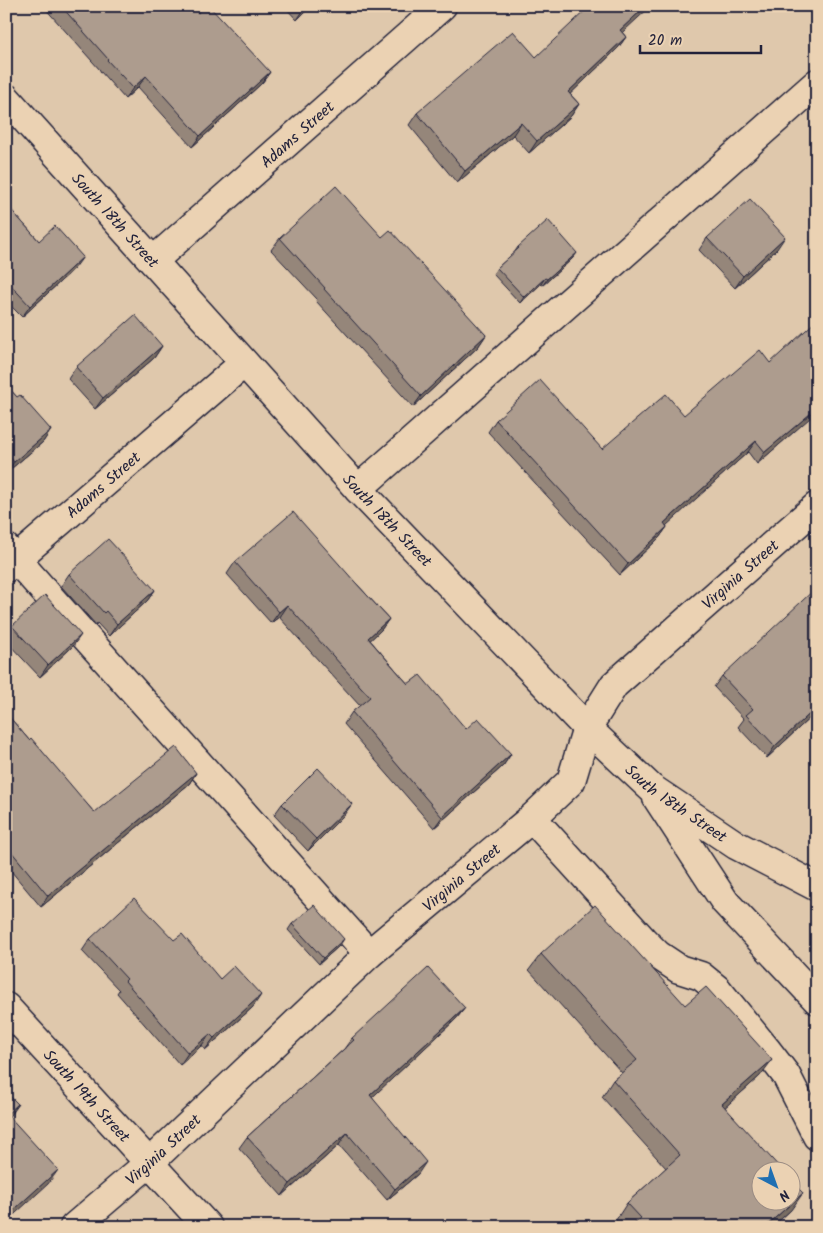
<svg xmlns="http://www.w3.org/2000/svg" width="823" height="1233" font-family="Kalam,sans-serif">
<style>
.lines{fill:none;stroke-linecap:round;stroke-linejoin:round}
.minor-casing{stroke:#22223b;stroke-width:31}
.major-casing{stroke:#22223b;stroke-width:31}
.minor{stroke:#ebd2b3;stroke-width:28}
.major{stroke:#ebd2b3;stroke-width:28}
.wall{fill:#95867a;stroke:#22223b}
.shaded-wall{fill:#796d63;stroke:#22223b}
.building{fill:#ad9c8e;stroke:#22223b}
.labels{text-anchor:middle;stroke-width:5;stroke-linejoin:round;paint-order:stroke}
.street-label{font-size:16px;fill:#22223b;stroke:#ebd2b3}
</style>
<rect width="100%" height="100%" fill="#dfc8ac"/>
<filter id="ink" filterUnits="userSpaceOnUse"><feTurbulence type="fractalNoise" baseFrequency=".02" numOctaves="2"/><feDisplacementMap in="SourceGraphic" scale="10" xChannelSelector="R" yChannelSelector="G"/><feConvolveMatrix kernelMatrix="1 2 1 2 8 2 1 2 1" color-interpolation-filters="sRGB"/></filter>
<g filter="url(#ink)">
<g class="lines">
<g class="minor-casing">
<g id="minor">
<path id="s1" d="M153,261l289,-255"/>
<path d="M358,489l459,-406"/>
<path d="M6,548l363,406"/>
<path id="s2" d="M6,568l238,-205"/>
<path d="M532,818l111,122 15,15 21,14 22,7 16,13 49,60 20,26 31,61"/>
<path id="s3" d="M6,1007l202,220"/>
<path id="s4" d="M74,1227l75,-64 220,-209 163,-136 39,-37 16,-53 27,-43 203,-179"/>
</g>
</g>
<g class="major-casing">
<g id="major">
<path id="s5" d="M6,98l352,391 229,239 64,60 85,57 81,42"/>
<path d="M657,798l68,104 92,98"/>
</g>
</g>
<use href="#minor" class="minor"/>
<use href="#major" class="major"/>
</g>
<path class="wall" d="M43,6h149l6,7 72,59 -8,11 -70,64 -54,-60 -13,12 -25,-28v-1z
M284,6h27l-14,14z
M622,32l4,5 -8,11 -48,46 9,10 -8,12 -42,37 -16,-18 -56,48 -48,-58 8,-12 119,-56z
M6,204l33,37 36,27 -53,49 -16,-16z
M382,237l104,98 -8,12 -65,60 -97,-106 1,-2 -46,-49 9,-12z
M707,238l70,11 -42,39 -36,-38z
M518,247l59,6 -5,6 -29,26 -2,-1 -21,19 -27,-29 4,-6 17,-15z
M162,346l-8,12 -59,51 -27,-30 8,-12z
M6,385l11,12 34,33 -8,12 -37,31z
M684,415l113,14 -40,35 -9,-12 -82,73 1,2 -8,11 -39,37 -132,-143 8,-12 106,29z
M235,562l120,20 34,37 -8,11 -11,10 38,44 58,45 45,25 -8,12 -69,62 -90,-104 8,-12 8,-6 -81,-89 -8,6 -44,-49z
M69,574l86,16 -8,11 -38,35 -12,-13 -1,2 -35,-39z
M12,626l61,20 -33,31 -34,-36v-6z
M722,676l95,35 -50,47 -29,-31 6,-8 -30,-32z
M6,713l23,27 64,71 2,1 101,-39 -7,11 -148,123 -35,-42z
M282,804l62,11 -36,36 -34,-36z
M292,924l48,21 -21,19 -31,-34z
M90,939l84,1 79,67 -48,43 -3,-5 -22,20 -63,-72 2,-3 -37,-39z
M541,954l144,51 75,71 -35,31 66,103 -19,17h-150l-6,-7 11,-17 39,-35 -64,-71 11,-17 9,-7 -93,-103z
M465,1008l-9,11 -84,78 46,77 -31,26 -48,-55 -57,51 -43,-48 8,-11 97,-88 8,-11z"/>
<path class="shaded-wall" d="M307,6h4l-14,14 8,-12z
M646,6h5l-39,36 8,-12z
M626,37l-8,11 -58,56 8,-12z
M270,72l-8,11 -70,64 8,-11z
M146,76l-8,11 -13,12 8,-11z
M579,104l-8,12 -42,37 8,-12z
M521,123l-8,12 -56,48 8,-12z
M785,237l-8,12 -42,39 8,-12z
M577,253l-5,6 -29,26 4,-6z
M83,257l-8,11 -53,49 8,-11z
M545,278l-4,6 -21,19 4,-6z
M486,335l-8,12 -65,60 8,-11z
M162,346l-8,12 -59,51 8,-11z
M817,408v4l-60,52 8,-12z
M51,430l-8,12 -37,31 8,-11z
M756,441l-8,11 -92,83 8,-12z
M667,527l-8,11 -39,37 8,-11z
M155,590l-8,11 -38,35 8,-12z
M287,605l-8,12 -8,6 8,-11z
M389,619l-8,11 -21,20 8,-12z
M81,635l-8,11 -33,31 8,-12z
M817,707v4l-50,47 8,-12z
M511,754l-8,12 -69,62 8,-11z
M196,773l-7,11 -148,123 7,-11z
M352,804l-8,11 -36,36 8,-12z
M344,939l-4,6 -21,19 4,-6z
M261,995l-8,12 -48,43 9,-12z
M465,1008l-9,11 -94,88 8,-12z
M210,1034l-8,11 -22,20 8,-12z
M772,1060l-12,16 -49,44 11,-16z
M18,1104l-10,14 -2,-3z
M347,1133l-8,12 -57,51 8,-12z
M426,1162l-8,12 -31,26 8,-11z
M58,1170l-10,14 -42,38v-5z
M803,1193l-12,17 -19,17h-7z"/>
<path class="building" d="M61,6h131l6,7 7,-7h4l61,66 -70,64 -54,-60 -13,12 -26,-28 1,-1z
M590,6h56l-26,24 6,7 -58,55 11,12 -42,37 -16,-18 -56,48 -48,-58 96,-82 23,26z
M336,186l46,51 8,-7 96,105 -65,61 -97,-107 1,-1 -45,-50z
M750,199l35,38 -42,39 -36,-38z
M6,204l33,37 16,-15 28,31 -53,49 -24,-26z
M548,220l29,33 -30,26 -2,-1 -21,19 -27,-29 22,-20 -1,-1z
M135,315l27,31 -59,52 -27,-31z
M817,320v88l-52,44 -9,-11 -92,82 3,4 -39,37 -132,-144 44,-40 62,69 64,-55 18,21 76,-65 10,13z
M6,385l11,12 3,-2 31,35 -37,32 -8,-10z
M293,512l62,70 34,37 -21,19 40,46 12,-9 46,54 12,-11 33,36 -69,63 -90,-105 18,-15 -83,-92 -8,7 -44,-50z
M108,539l47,51 -38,34 -11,-13 -2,2 -35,-39z
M817,587v120l-42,39 -29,-31 7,-6 -31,-33z
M45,595l36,40 -33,30 -36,-39z
M6,713l23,27 2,-2 62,73h1l1,1 81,-65 20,26 -148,123 -42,-51z
M318,768l34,36 -36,35 -34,-35z
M134,898l40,42 8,-6 38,45 14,-13 27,29 -47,43 -4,-4 -22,19 -63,-72 2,-2 -37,-40z
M314,905l30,34 -21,19 -31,-34z
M595,905l90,100 21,-18 66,73 -50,44 60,66h-22v30h30v-20l13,13 -37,33 -3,-2 -4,3h-128l10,-9 -14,-15 53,-48 -67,-75 24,-20 -96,-106z
M428,968l37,40 -95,87 56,67 -31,27 -48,-56 -57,51 -43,-47 107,-97 -2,-2z
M6,1092l12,12 -11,10 51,56 -52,47z"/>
</g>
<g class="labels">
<g class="street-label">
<text dy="6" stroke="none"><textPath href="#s1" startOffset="192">Adams Street</textPath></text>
<text dy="6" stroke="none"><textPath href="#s5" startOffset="164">South 18th Street</textPath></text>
<text dy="6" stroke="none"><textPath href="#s2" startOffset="128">Adams Street</textPath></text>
<text dy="6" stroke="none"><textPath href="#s5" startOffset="569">South 18th Street</textPath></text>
<text dy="6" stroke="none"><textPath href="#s4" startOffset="942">Virginia Street</textPath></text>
<text dy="6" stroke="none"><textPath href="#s5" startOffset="974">South 18th Street</textPath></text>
<text dy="6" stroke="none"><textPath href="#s4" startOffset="522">Virginia Street</textPath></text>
<text dy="6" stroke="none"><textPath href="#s3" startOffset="120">South 19th Street</textPath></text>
<text dy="6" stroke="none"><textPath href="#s4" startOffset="118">Virginia Street</textPath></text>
</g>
</g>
<rect width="823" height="1233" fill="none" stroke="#ebd2b3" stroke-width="25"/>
<rect x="12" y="12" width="798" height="1208" fill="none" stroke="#22223b" stroke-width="2" filter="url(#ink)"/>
<g transform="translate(776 1186) rotate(139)"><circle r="24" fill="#ebd2b3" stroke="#9b8c83"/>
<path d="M0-4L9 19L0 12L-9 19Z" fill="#1f6fb2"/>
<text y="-8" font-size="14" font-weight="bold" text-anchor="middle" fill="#22223b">N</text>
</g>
<path d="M640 45v8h121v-8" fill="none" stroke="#22223b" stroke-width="2.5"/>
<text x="648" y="45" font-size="15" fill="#22223b" stroke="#ebd2b3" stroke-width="4" paint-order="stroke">20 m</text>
</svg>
